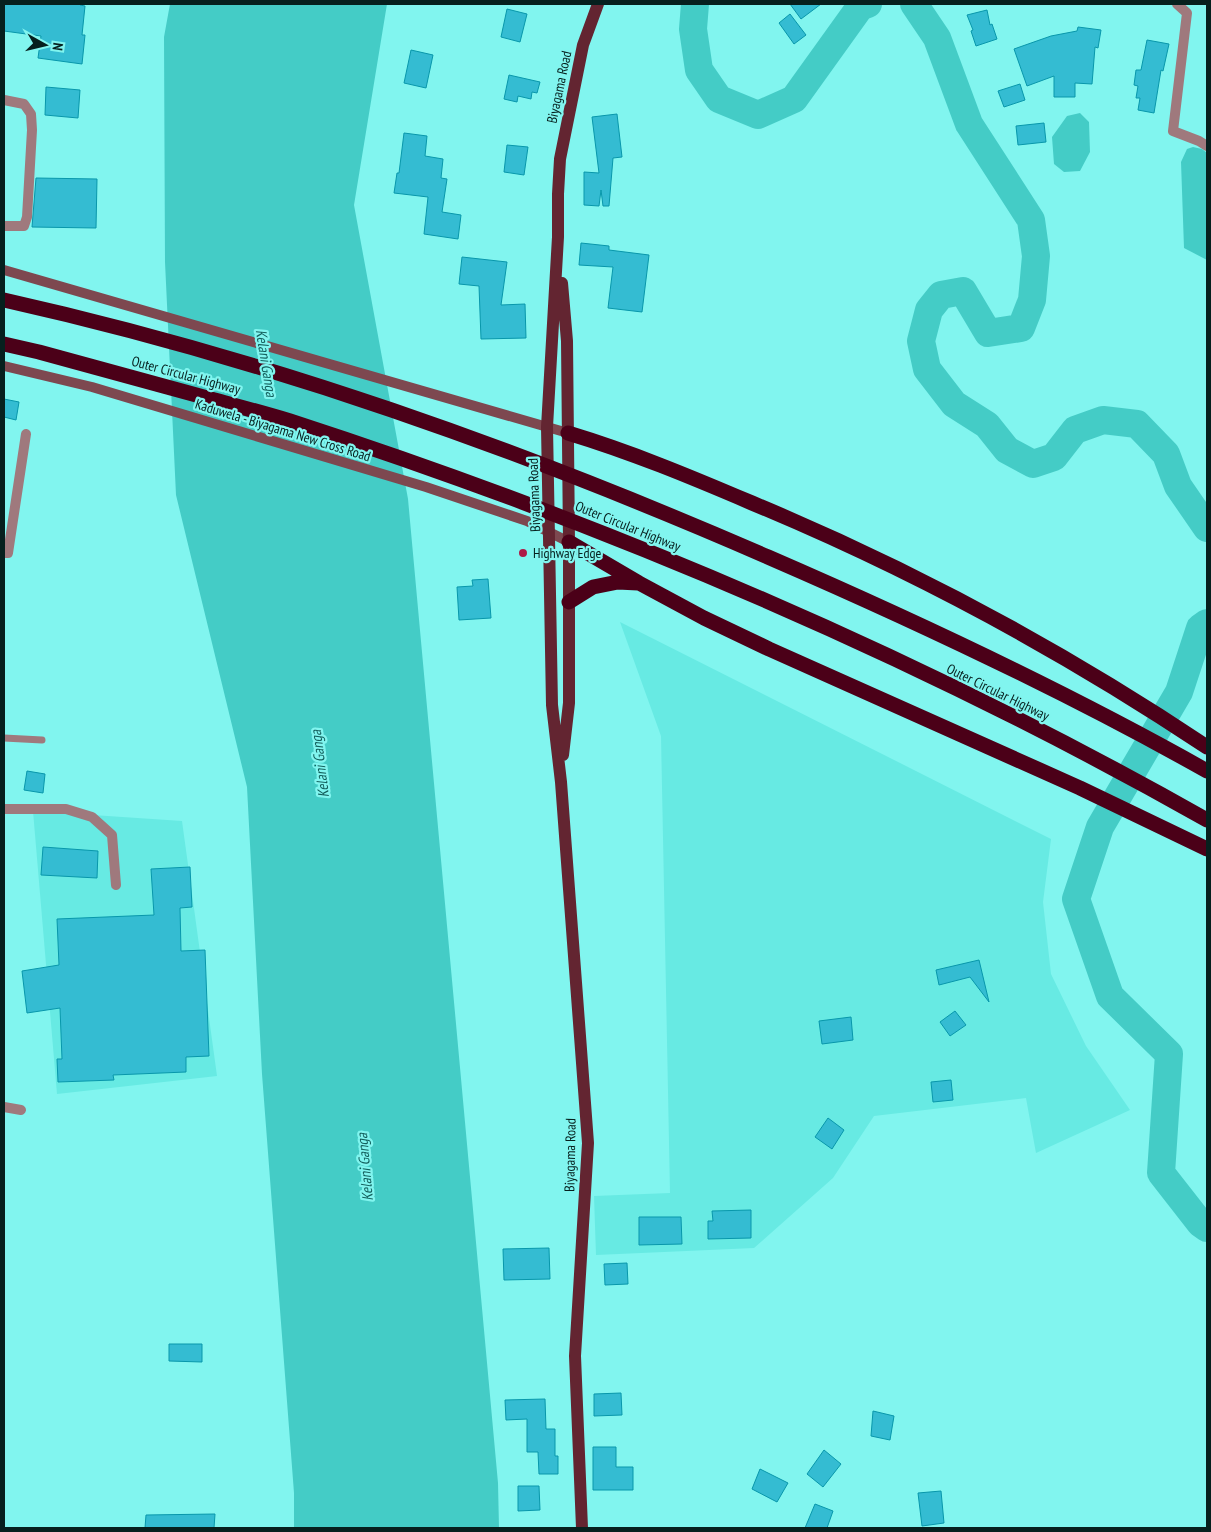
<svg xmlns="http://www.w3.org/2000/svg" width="1211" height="1532" font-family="'PT Sans Narrow',sans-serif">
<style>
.built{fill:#67eae3}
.water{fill:#44ccc6}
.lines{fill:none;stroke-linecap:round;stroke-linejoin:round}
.river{stroke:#44ccc6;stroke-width:28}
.building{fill:#34bcd2;stroke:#0897ab}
.lane{stroke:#9f797d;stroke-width:7}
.street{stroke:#9f797d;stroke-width:10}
.secondary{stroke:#7d4850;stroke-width:10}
.primary{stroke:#632531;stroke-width:12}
.highway{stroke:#4b0018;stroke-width:15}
.highway-bridge{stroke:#4b0018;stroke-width:15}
.poi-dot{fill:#ad1946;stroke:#81f5ef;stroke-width:2}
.labels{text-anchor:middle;stroke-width:4.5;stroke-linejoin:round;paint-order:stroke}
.street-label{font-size:14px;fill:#06201e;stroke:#81f5ef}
.poi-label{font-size:14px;fill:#06201e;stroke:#81f5ef;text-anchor:start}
.water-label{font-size:15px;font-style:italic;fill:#135f5c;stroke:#81f5ef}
</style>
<rect width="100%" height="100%" fill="#81f5ef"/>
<path class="built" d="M620,622l431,217 -8,63 8,72 35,72 44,64 -94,43 -10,-55 -152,18 -41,62 -79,70 -158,7 -2,-59 76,-3 -9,-457z
M33,811l149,10 35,255 -160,18z"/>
<path class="water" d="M170,4h217l-33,201 54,294 90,984 1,45h-205v-35l-32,-419 -15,-287 -71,-292 -11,-233 -1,-225z
M1080,113l9,9 1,30 -10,19 -16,1 -10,-8 -2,-27 15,-21z
M1193,147l9,2 5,4v107l-23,-12 -3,-86 6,-13z"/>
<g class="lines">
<path class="river" d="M695,4l-2,25 6,41 20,29 39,16 36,-16 66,-92 8,-3
M914,4l23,34 32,86 62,96 5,36 -4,44 -11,28 -33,5 -25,-42 -22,4 -12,15 -8,31 6,28 27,35 33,21 20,25 26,14 21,-7 21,-27 28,-10 34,4 29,30 12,32 29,42
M1207,623l-7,5 -21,64 -79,135 -24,72 34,97 59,58 -8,119 39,50 7,5"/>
</g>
<path class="building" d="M4,4h76v1l5,1 -3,29h3l-3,29 -44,-6 3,-22 -37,-5z
M790,4h31l-20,15z
M507,9l20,5 -7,28 -19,-5z
M987,10l3,15 2,-1 5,15 -21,7 -5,-15 2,-1 -6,-15z
M790,14l16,21 -12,9 -15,-21z
M1078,27l23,3 -3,18 -3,-1 -3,37 -17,-1v14h-21v-21l-27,10 -13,-37 37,-13 26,-5z
M1147,40l22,4 -6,27 -2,-1 -7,43 -16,-3 2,-12h-4l2,-12 -4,-1 2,-15h5z
M411,50l22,5 -7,33 -22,-5z
M509,75l31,7 -3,11 -5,-1 -1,7 -13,-3 -1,6 -13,-3z
M1020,84l5,16 -21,7 -6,-16z
M46,87l34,3 -2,28 -33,-3z
M617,114l5,43 -9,1 -4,48h-6l-2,-16 -2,16 -15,-1v-33l15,1 -7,-56z
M1044,123l2,19 -28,3 -2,-19z
M404,133l23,3 -2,20 18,3 -2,19 6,1 -5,33 19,3 -3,24 -34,-5 4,-37 -34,-4 3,-20h2z
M507,145l21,2 -4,28 -20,-3z
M36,178l61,1 -1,49 -64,-1z
M581,243l28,3v4l40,5 -7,57 -34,-4 5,-41 -34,-2z
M462,257l45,5 -6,43 24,-1 1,34 -45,1 -2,-53 -20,-2z
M4,399l15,3 -3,18 -12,-3z
M488,579l3,39 -32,2 -2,-33 16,-1 -1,-6z
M27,771l18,3 -2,19 -19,-3z
M43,847l55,4 -1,27 -56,-3z
M190,867l2,40 -12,1 1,43 24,-1 4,106 -23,1v15l-73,3 1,5 -56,2 -1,-23h5l-2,-51 -33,5 -5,-42 37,-6 -2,-46 97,-4 -3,-46z
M979,960l10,42 -19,-25 -31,8 -3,-15z
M955,1011l11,14 -16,11 -10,-14z
M851,1017l2,23 -31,4 -3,-23z
M951,1080l2,20 -20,2 -2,-20z
M828,1118l16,12 -12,19 -17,-12z
M751,1210v28l-43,1v-18h5l-1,-10z
M639,1217h42l1,27 -43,1z
M549,1248l1,31 -46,1 -1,-31z
M627,1263l1,21 -23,1 -1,-21z
M169,1344h33v18l-33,-1z
M621,1393l1,22 -28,1v-22z
M545,1399l1,30h9v27h3v18h-19l-1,-22h-11v-33l-21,1 -1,-20z
M873,1411l21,5 -4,24 -19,-4z
M593,1447h23v20h17v23h-40z
M824,1450l17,14 -18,23 -16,-13z
M760,1469l28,14 -11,19 -25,-13z
M518,1486h21l1,24 -22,1z
M941,1491l3,32 -22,3 -4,-33z
M815,1504l18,7 -6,17h-22z
M215,1514l-1,14h-69l1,-13z"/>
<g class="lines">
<path class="lane" d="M4,738l38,2"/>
<path class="street" d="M1177,4l10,9 -14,118 26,10 8,5
M4,100l20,4 7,10 1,16 -5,87 -3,9h-20
M4,553h4l18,-119
M4,809h62l26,8 20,18 4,50
M4,1107l17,3"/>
<path class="secondary" d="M4,270l564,163
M4,366l88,21 334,100 101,34 42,21"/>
<path class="primary" d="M562,283l5,58 2,201v161l-6,52
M582,1528l-7,-172 13,-213 -27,-361 -9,-77 -5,-278 11,-190v-43l2,-35 23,-114 15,-41"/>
<path class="highway" d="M568,433c63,19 123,44 184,70 159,66 311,148 455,244
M569,542l70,41 65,35 65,31 311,139 127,61
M569,602l24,-15 25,-5 20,1"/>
<path class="highway-bridge" d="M4,300c264,59 516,149 764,257 150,65 297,134 439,214
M4,344l35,8c57,16 115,31 172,47 26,7 53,14 79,22 317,103 627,235 917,399"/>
</g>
<circle class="poi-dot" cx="523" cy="553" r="5"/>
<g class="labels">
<g class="street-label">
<text transform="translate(559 87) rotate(-78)" y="5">Biyagama Road</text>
<text transform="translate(186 375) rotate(15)" y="5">Outer Circular Highway</text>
<text transform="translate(283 430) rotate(17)" y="5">Kaduwela - Biyagama New Cross Road</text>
<text transform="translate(534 495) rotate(-92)" y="5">Biyagama Road</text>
<text transform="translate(628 526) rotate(22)" y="5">Outer Circular Highway</text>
<text transform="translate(998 692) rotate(26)" y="5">Outer Circular Highway</text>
<text transform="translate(570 1155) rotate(-89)" y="5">Biyagama Road</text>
</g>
<g class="poi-label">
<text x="533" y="558">Highway Edge</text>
</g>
<g class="water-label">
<text transform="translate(266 363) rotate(81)" y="5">Kelani Ganga</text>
<text transform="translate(320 764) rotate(-97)" y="5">Kelani Ganga</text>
<text transform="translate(365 1167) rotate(-95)" y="5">Kelani Ganga</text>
</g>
</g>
<rect width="1211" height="1532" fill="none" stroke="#06201e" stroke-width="10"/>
<g transform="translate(45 45) rotate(98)" stroke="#81f5ef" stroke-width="4" paint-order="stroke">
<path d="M0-4L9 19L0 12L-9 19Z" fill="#06201e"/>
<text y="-8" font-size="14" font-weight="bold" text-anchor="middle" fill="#06201e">N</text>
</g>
</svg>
